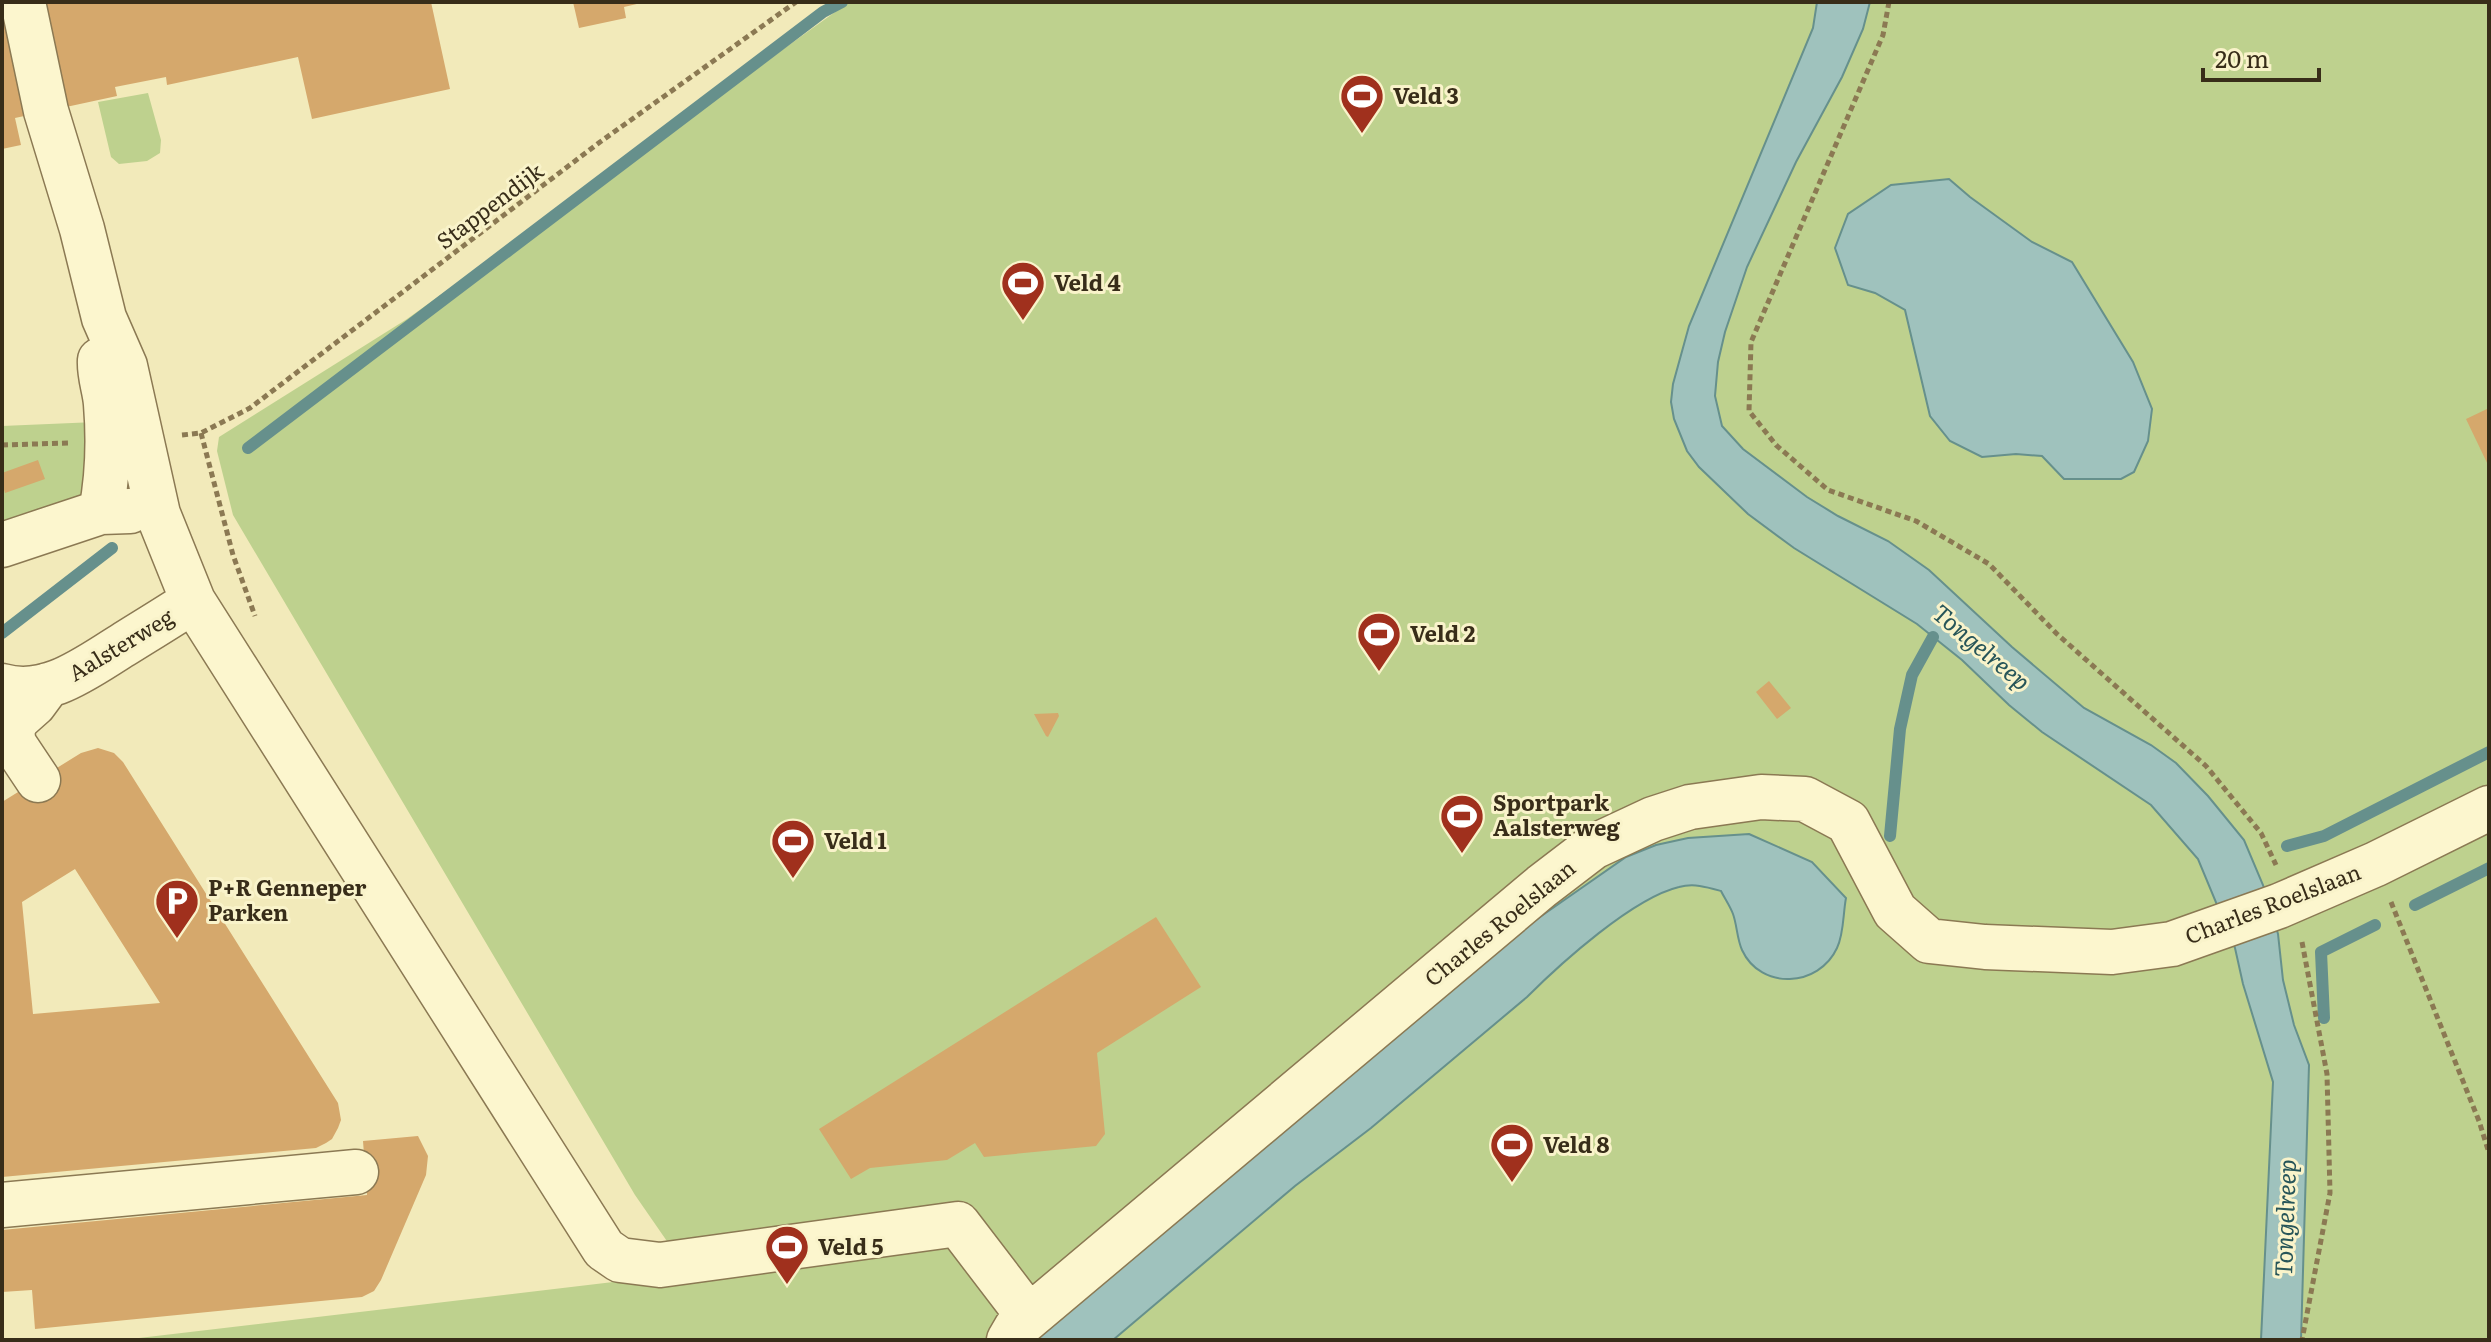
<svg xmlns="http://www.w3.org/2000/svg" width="2491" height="1342" font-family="Literata,serif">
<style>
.green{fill:#bed18e}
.water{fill:#9fc2bd;stroke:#66908c;stroke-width:2}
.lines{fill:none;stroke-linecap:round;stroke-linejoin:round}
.stream{stroke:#66908c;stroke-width:12}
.building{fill:#d5a86c;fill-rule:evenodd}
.minor-casing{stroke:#8b7953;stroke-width:47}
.path{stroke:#8b7953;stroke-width:5;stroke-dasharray:6 4;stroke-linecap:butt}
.minor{stroke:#fcf6ce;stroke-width:44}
.labels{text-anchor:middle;stroke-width:6;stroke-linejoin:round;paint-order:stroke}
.poi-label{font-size:22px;font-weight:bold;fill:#382d19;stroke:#f9f3ca;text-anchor:start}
.street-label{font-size:22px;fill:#382d19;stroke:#f9f3ca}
.water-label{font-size:24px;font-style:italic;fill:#275559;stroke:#f9f3ca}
</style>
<rect width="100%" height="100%" fill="#f2eaba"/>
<path class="green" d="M849,2h1640v1338h-2367l567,-67 -54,-78 -402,-680 -16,-64 2,-14 188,-118z
M148,93l13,47 -1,13 -13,8 -28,3 -8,-7 -13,-55z
M96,422l-14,80 -80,35v-111z"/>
<path class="water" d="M1817,2h53l-7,27 -21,48 -46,85 -49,105 -22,65 -7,30 -3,34 7,30 21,23 64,48 31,19 50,25 41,29 83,77 72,61 67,37 25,18 32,33 36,44 19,45 15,49 5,46 11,45 15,40 -8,275h-40l12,-258 -30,-98 -8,-36 -37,-89 -47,-54 -109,-73 -33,-27 -47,-45 -45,-36 -123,-76 -46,-34 -49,-47 -12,-16 -13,-32 -3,-17 2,-18 16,-58 124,-298z
M1949,179l21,18 62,45 40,20 61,100 19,47 -4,32 -14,31 -13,7h-57l-22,-23 -26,-2 -34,3 -32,-16 -20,-25 -25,-106 -30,-17 -27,-8 -13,-37 13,-34 43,-29z
M1749,834l63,28 34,36c-3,15 -2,36 -9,50 -18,39 -76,43 -95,2 -5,-11 -5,-25 -9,-36 -3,-8 -8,-15 -12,-23 -14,-4 -27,-8 -42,-4 -46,11 -118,76 -152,110l-156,131 -76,58 -182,154h-79l483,-407 109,-76 30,-12 32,-7z"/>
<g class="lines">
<path class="stream" d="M248,448l575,-436 19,-10
M2,633l110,-85
M1890,836l10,-107 12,-54 21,-38
M2287,846l37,-10 165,-84
M2415,905l74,-37
M2324,1018l-3,-66 54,-27"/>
</g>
<path class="building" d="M2,2h429l19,87 -138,30 -14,-62 -131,28 -1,-8 -51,10 2,9 -102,22 6,27 -19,4z
M573,2h68v1l-17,4 2,11 -47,10z
M2489,408v59l-23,-48z
M38,460l7,19 -40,14 -3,-10v-10z
M1769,681l22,27 -14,11 -21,-27z
M1058,713l1,3 -11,21 -2,-1 -12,-22z
M98,748l16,5 9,9 215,341 3,17 -3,8 -6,11 -6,4 -10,5 -314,29v-375l79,-49zM75,869l85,134 -127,11 -11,-112z
M1156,917l45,70 -104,66 8,81 -9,12 -112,11 -9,-14 -28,17 -77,8 -19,11 -32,-50z
M418,1136l10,20 -2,19 -45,105 -7,11 -12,6 -327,32 -3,-39 -30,2v-62l365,-35 -4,-54z"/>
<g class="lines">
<g class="minor-casing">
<path id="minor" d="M100,360c-1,16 5,29 6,44 3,37 2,72 -5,108
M2,545l99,-33 29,-1
M193,601l411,648 16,11 40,5 298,-41 71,93
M2,686c45,13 85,-19 121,-41 24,-15 47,-29 70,-44l-35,-87 -33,-148 -21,-48 -22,-89 -36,-118 -23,-109
M38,780l-24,-36 -2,-12 4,-12 18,-16 14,-19
M2,1205l354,-33
M1009,1340l7,-12 526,-442 51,-39 60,-28 37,-12 71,-10 44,2 43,23 47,89 34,30 56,6 127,5 60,-8 107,-38 97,-42 113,-56"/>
</g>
<path class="path" d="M1889,2l-6,33 -132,307 -2,69 27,34 52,45 88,31 73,43 68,70 149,132 55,67 15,32
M201,433l32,122 22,61
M182,435l19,-2 49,-25 350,-266 196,-140
M2,445l66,-2
M2391,902l88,219 10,32
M2302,942l25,132 3,119 -28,147"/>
<use href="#minor" class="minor"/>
</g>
<defs>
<g id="stadium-pin" transform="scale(2.3)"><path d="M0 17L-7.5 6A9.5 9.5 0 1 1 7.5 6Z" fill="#a0301d" stroke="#f9f3ca"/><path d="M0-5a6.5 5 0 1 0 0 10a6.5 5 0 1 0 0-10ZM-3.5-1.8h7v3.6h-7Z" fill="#fff"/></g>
<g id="parking-pin" transform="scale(2.3)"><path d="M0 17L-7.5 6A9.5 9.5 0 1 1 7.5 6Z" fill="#a0301d" stroke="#f9f3ca"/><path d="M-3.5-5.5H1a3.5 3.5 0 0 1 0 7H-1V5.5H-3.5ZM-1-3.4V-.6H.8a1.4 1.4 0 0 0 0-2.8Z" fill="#fff"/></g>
</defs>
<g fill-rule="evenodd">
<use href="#stadium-pin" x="1362" y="96"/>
<use href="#stadium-pin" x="1023" y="283"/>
<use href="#stadium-pin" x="1379" y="634"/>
<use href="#stadium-pin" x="1462" y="816"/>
<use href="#stadium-pin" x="793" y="841"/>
<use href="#parking-pin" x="177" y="901"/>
<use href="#stadium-pin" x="1512" y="1145"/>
<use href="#stadium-pin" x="787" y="1247"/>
</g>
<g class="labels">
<g class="poi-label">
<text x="1393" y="104">Veld 3</text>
<text x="1054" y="291">Veld 4</text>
<text x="1410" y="642">Veld 2</text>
<text x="1493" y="811">Sportpark<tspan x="1493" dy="25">Aalsterweg</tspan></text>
<text x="824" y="849">Veld 1</text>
<text x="208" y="896">P+R Genneper<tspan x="208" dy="25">Parken</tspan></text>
<text x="1543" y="1153">Veld 8</text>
<text x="818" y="1255">Veld 5</text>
</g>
<g class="street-label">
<text transform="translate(490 206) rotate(-37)" y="8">Stappendijk</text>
<text transform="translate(121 645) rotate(-31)" y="8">Aalsterweg</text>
<text transform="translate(2273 904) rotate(-21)" y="8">Charles Roelslaan</text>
<text transform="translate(1500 923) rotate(-39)" y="8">Charles Roelslaan</text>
</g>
<g class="water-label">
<text transform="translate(1981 648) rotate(40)" y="8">Tongelreep</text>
<text transform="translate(2286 1218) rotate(-88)" y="8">Tongelreep</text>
</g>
</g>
<rect width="2491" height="1342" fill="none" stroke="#382d19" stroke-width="8"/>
<path d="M2203 68v12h116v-12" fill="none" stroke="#382d19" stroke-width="4"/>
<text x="2215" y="68" font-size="24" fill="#382d19" stroke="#f9f3ca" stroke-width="6" paint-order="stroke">20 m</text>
</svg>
